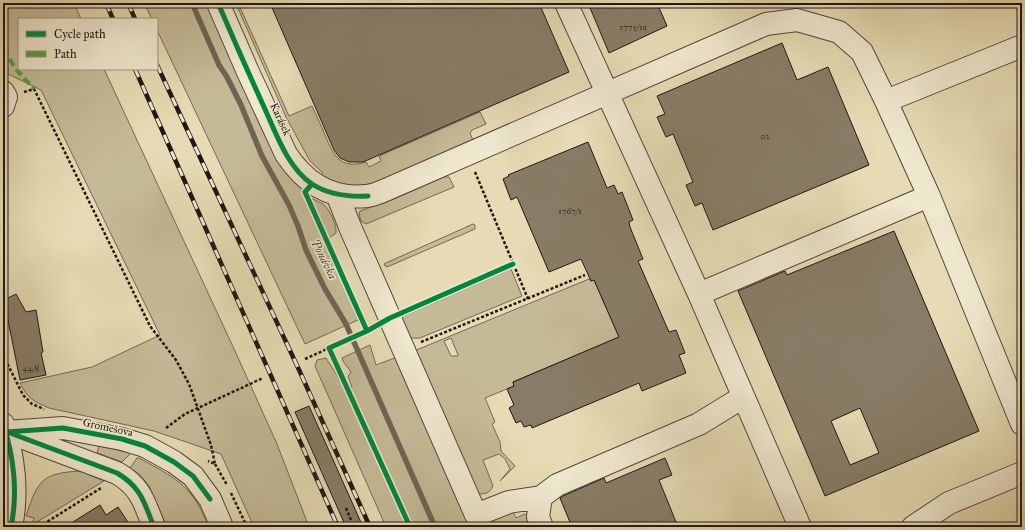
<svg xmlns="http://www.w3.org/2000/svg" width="1025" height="530" font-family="'IM FELL Great Primer',serif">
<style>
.green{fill:#c5ba98;stroke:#746855;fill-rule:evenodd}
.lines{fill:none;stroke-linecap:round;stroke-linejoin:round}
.stream{stroke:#6f6452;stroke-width:5.5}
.building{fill:#887c66;stroke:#221612;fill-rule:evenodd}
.minor-casing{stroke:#53473a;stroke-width:24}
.path{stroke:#221612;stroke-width:2.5;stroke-dasharray:3 2;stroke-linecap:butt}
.minor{stroke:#efe8ce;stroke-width:22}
.rail-casing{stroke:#221612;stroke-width:4.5}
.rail{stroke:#efe8ce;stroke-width:3;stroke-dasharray:9;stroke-linecap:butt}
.quiet{stroke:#50a13f;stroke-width:4;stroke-dasharray:8 4;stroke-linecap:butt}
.cycleway-casing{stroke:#efe8ce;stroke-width:8}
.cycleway{stroke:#00873e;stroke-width:5}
.labels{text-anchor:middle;stroke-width:3;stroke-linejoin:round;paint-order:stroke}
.number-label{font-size:9px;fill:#3c3027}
.street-label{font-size:11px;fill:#221612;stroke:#efe8ce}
.water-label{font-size:12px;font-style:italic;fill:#564a3d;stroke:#efe8ce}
</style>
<rect width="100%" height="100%" fill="#e6dbb4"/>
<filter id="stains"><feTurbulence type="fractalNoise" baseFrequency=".005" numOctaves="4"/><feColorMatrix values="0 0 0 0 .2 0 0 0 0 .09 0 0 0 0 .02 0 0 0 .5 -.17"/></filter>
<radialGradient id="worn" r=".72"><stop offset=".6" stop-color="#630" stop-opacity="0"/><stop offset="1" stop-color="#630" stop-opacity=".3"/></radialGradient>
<path class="green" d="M3,3h71l7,16h-62v50h85l131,282 42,93 32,83h-55l-33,-73 -67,-23 -105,-23c-16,-7 -21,-9 -29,-25l72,-16 68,-32 -119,-245 -37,-18 -1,-2z
M144,3h65l64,144 14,27 16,15 -1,2 34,79 6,8v4l16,38 -53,24 -148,-314v-11h-5z
M239,5l50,111 23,-10c4,9 9,19 13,29 9,21 15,35 41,27l3,5 12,-6 -2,-5 101,-44 6,12 -14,6 -2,3 3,7 -82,37 -18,6 -15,3 -13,1 -25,-10 3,-4 -13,-12 -24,-44 -49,-111z
M444,177h5l5,10 -88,37 -5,-3 -2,-7 1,-3 34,-12z
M311,198c4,2 9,4 12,6 7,6 14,21 13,29l-7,5z
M473,224l2,1v4l-88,38 -2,-1 -1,-2 2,-1z
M511,269l11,27 -102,42c-15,2 -17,-7 -25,-18z
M589,279l2,2 3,-1 25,57 -106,45 1,4 -29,12 10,24 -3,2 8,18 1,9 14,15 -15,15 10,-12 -5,-10 -6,-5 -16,6 10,26c-4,8 -8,8 -16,8l-68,-141zM451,338l7,17v1h-7l-7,-15z
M370,345l6,20 24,-9 75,171h-89l-71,-161 2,-6 9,-2 20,31 6,-2 -4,-11 3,-3c-2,-6 -7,-8 -9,-15z
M99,446l32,7 -9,9 -25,-9z
M137,458h2c18,10 39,20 52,36 8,10 13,22 18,33h-42l-18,-41 -9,-11 -10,-7z
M81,471l23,10 -72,44 2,-7 -8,-2c12,-36 16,-43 55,-45z
M513,512l3,6 9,-4 6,6 1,7h-39l-1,-9z"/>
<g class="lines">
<path class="stream" d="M192,3l27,62 8,12 14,28 21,51 27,49 9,21 8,24 19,39 21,35 89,203"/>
</g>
<path class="building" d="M270,3h269l30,69 -206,90h-14l-9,-4 -6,-8z
M588,3h69l10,23 -58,27z
M782,43l15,37 31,-13 41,98 -156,65 -11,-27 -7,3 -9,-21 7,-3 -20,-48 -7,3 -9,-20 8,-3 -8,-18z
M588,142l19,46 7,-3 4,9 4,-2 11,28 -4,2 1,5 13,32 -5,2 31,71 7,-2 9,23 -6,2 7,18 -44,18 -3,-8 -107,45 -1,-3 -7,2 -3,-6 -5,2 -7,-15 5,-3 -7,-16 7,-3 -1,-4 106,-45 -25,-57 -3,1 -10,-22 -32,13 -32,-75 -6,3 -8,-21 6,-3 -1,-1z
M894,231l85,200 -154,65 -87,-205 47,-20 2,4zM860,408l19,45 -29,12 -19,-44z
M16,294l10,18 10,-2 7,42 -2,1 5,22 -26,5 -16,-80z
M309,406l54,121h-17l-51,-115z
M665,458l7,17 -13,5 19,47h-106l-12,-29 3,-2 41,-18 2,5z
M100,505l6,10 12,-8 13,20h-66z"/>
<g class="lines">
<g class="minor-casing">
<path id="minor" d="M218,3l30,69 38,82c19,29 45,46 81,42 8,-1 16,-5 23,-8l376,-164 31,-4 42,12 23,20 24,49 43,95 -230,98
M566,3l133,291 101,233
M3,92l3,5 -3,9
M886,101l136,-55
M337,194l13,33 126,288 33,-13 32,-5
M929,196l93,228
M3,424c11,32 15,69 8,103
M6,432l57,-4 59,11 23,7 29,16 19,14 17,23 12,28
M13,434l104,39c24,14 27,29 37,54
M542,527l-4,-10 3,-20 16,-12 142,-61 44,-27
M913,527l36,-24 73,-30"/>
</g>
<path class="path" d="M24,92l10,-3 116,237 26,34 13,24 22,61 4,19 -7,-3
M475,172l53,127
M311,206l56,125
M407,311l106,-47
M421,342l164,-67
M329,348l81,179
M3,355l20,40 9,9 12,5
M305,359l68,-31
M166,428l19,-14 78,-36
M215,464l12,21
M231,493l16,34
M346,508l5,12
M39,527l62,-39"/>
<use href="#minor" class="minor"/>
<g class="rail-casing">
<path id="rail" d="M106,3l7,16
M128,3l7,16
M157,65l143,307 70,155
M135,69l203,458"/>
</g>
<use href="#rail" class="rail"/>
<path class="quiet" d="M3,49l13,20 18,20"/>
<g class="cycleway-casing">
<path id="cycleway" d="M218,3c15,35 30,69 46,104 12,26 23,60 48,77 17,11 37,13 56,12
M312,184l-7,8 62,139
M3,424c11,32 15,69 8,103
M6,432l57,-4 59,11 23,7 29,16 19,14 17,23
M10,433l107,40c24,14 27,29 37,54
M410,527l-81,-179 38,-17 23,-13 123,-54"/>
</g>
<use href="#cycleway" class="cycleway"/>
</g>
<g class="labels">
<g class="number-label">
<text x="633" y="30">1775/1a</text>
<text x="765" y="139">02</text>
<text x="570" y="214">1767/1</text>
<text x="31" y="371">44/8</text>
</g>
<g class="street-label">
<text transform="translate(281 119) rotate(65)" y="4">Karásek</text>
<text transform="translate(108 427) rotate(12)" y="4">Gromešova</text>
</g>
<g class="water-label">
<text transform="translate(324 259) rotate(63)" y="4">Ponávka</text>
</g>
</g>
<rect width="1025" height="530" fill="none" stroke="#e6dbb4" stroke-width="16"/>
<rect x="4" y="4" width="1017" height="522" fill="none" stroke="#221612" stroke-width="2"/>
<rect x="8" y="8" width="1009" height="514" fill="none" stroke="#221612"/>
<rect x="18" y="18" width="140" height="52" fill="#efe8ce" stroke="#9d9483"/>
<rect x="26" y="31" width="20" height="6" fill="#00873e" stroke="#9d9483"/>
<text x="54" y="38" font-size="12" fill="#221612">Cycle path</text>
<rect x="26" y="51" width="20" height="6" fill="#50a13f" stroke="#9d9483"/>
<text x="54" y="58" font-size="12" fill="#221612">Path</text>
<rect width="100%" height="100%" filter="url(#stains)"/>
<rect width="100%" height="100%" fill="url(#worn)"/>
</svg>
